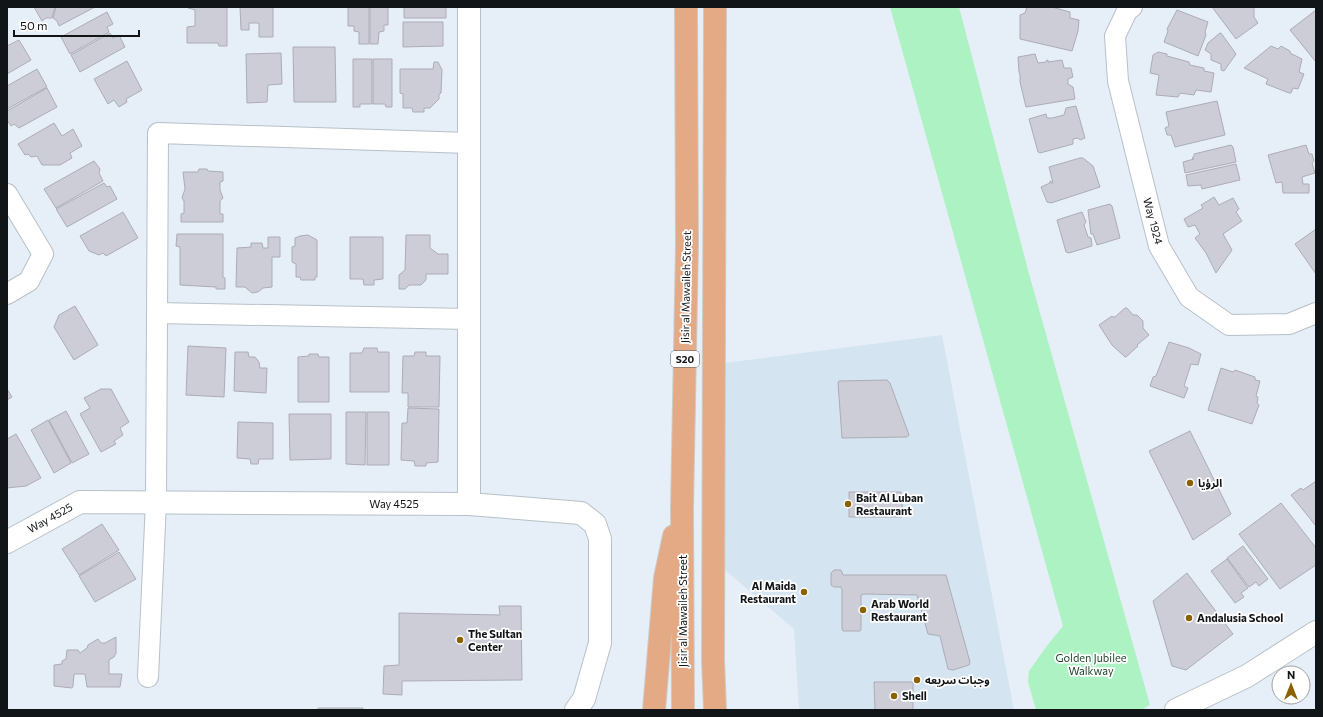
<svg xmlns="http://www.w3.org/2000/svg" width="1323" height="717" font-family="Commissioner,'Noto Sans Arabic',sans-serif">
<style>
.built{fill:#d5e4f1}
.green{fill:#adf2c3}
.building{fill:#cdcdd7;stroke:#adacb6}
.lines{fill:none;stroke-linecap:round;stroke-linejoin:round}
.street-casing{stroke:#b8c0c8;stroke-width:22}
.secondary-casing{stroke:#b8c0c8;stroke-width:24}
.primary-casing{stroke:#cbcccc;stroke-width:24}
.street{stroke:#fff;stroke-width:20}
.secondary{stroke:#fff;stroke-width:22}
.primary{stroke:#e4aa85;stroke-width:22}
.poi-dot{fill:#8b6102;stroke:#fff;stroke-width:1.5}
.labels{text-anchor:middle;stroke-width:3.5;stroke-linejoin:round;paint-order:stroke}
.shield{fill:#fff;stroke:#595b5d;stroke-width:1}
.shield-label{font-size:10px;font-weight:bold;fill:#121517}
.street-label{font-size:11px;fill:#121517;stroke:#fff}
.poi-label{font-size:11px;font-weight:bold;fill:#121517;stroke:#fff;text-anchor:start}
.park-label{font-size:11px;fill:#163f26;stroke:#fff}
</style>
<rect width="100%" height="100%" fill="#e6eff7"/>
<path class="built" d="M942,335l72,375h-215l-5,-81 -69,-59v-207z"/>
<path class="green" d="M890,7h69l69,263 122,435 -9,5h-105l-8,-28 1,-11 17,-24 17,-21z"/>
<path class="building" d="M34,7h21l-3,11h-6l-4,3z
M56,7h39l-36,19 -2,-5 -4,-3z
M188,7h39v39h-8l-1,-3h-31v-16l8,-1v-16l-7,-2z
M240,7h33v30h-14v-14h-10v7h-8z
M348,7h21v37h-10v-12l-5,-1v-5h-6z
M370,7h18v18h-4v6l-5,1 -1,12h-8z
M404,7h42v11h-42z
M1027,7h25l18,5v6l9,2 -1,11 -6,20 -52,-12v-24l5,-2z
M1212,7h42v10l4,6 -22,16z
M1177,10l31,12 -3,10 1,3 -8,21 -34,-14 4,-11 -1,-2z
M1316,10v52l-26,-32z
M107,12l6,12 -6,3 2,5 -39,22 -9,-17z
M403,22h40v24l-40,1z
M110,33l3,5 6,-3 6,12 -45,25 -9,-17z
M1220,33h1l15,21 -12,17 -3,-1v-6l-10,-4v-6l-6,-4 3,-7z
M19,40l12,20 -24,14v-28z
M1271,46l7,3 3,-3 9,5v2l12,6 -3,13 5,2 -6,15 -5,-1 -2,5h-2l-23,-9 2,-5 -24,-11z
M293,47h42l1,55h-42z
M1158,52l9,2v2l22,6 1,3 14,3v3l10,2 -3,19 -15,-2 -2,5 -14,-2 -2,4 -22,-2 3,-20 -9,-2 3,-18z
M281,53l1,31 -14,1 -1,17 -20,1 -1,-49z
M1035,54l3,9 8,-1 1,-2h1v2l14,-2 2,8h7l2,9 -5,2v5l5,3 2,12 -49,8 -6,-25v-7l-1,-3 -1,-15z
M353,59h19v45h-12v3h-7z
M373,59h19v48h-6l-1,-3h-12z
M127,61l15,29 -16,9 1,3 -8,5 -5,-7 -6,4 -14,-25z
M434,62h4l4,8 -1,23 -2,1v5l-9,9h-6v4h-11l-1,-4h-9v-14l-3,-1v-24h33z
M37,69l10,18 -40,22v-23z
M47,88l10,19 -38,21 -5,-4 -3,2 -4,-6v-9z
M1217,101l8,34 -50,12 -4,-12h-4l-2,-7 4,-2 -3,-14z
M1076,106l9,32 -5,2 -2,-2 -5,1v5l-33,9 -2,-1 -9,-33 17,-5 1,4h5l12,-3 2,-7z
M54,123l8,13 11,-7 9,17 -12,7 2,5 -12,7h-18l-5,-9 -6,1 -3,-3 -3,1 -7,-11z
M1231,145l2,2 3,15 -51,11 -2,-11 11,-3 -2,-1 2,-2v-2z
M1306,145l3,9h3l2,7 -2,2 3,10 -13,4 1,7h6v9h-26l-1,-11 -6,1 -8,-28z
M1080,158h3l10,8 7,21 -49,16 -4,-1 -6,-15 9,-4v-2h1v2h2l-4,-16z
M94,161l6,8 -1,4 4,8 -47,27 -12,-19z
M1236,164l4,16 -38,9 -1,-4 -13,1 -2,-11z
M199,169h8l1,2 15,1v9l-3,1v8l3,8 -3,3v13h3v8h-42v-8l3,-1v-12l-2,-3 3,-9 -2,-17h15z
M104,183l3,4 3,-1 7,13 -50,28 -11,-18z
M1214,197l5,8 14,-7 6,11 -3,3 6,9 -19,13 9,16 -16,23 -10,-20 -11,-15 5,-4 -5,-9 -7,2 -4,-8 19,-11 -2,-3z
M1110,204l2,2 8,32 -23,7 -4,-11h-2l-3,-24z
M123,212l15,26 -32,18 -3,-3 -4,2 -10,-4 -9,-15z
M1082,212l4,10 -2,3 4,12 3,1 1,8 -23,7 -3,-1 -9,-32z
M1316,229v45l-21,-30z
M177,234h46v43l2,1v11h-9v-2l-36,-2v-38l-4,-1z
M308,235l9,5v37h-2v3h-14l-1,-3h-4v-13l-4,-2v-15l3,-1v-8l5,-2z
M406,235h24v13l8,6h10v20h-22v6l-5,5h-12l-4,4h-6v-14l6,-5z
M268,237h12v20h-8v30l-9,1 -5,4 -6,1 -7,-6h-9l1,-39 14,-1v-4h11l1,5h5z
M350,237h33v42l-9,1v5h-10l-1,-6h-13z
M75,306l23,39 -24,15 -20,-33 5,-12z
M1125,308h2l6,7h4l6,6v7l6,7 -12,10 1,1 -12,11h-1l-13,-12 -13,-20 13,-9 1,1h2z
M1169,342l20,6 12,6 -3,11 -7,-1 -7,22 4,2 -4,10 -34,-12 3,-9 3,-1z
M188,346l38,2 -2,49 -38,-2z
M364,348h13l1,4h11v40h-39v-39h12z
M235,352h13l1,5h6l4,5 1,6h7l-1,25 -32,-2z
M415,352h11v4h14l-1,51h-31v-14h-6l1,-37h11z
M309,354h9l1,3h10v45h-31v-45l11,-1z
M1221,368l12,4 2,-2 20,7v3l5,1 -4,15 2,1 -1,6 2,2 -7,19 -44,-14z
M887,380l3,3 19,52 -2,2 -65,1 -4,-55 1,-2z
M7,389l5,8 -5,3z
M101,389h10l18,33 -9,6 3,7 -9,6 2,3 -15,8 -21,-38 10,-6 -6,-10z
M408,408l31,1 -1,53 -12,1v3h-11l-1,-5 -13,-1 1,-37h5z
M66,411l23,43 -17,9 -23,-43z
M346,412h20l-1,53 -19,-1z
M367,412h22v53h-22z
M289,414h42v45l-41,1z
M48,420l23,43 -17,10 -23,-43z
M238,422l35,1v36h-14l-1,5h-7l-1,-5 -13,-1z
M1190,431l41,83 -38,26 -44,-89z
M16,434l25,44 -15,8 -19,2v-49z
M1316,481v45l-25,-31 10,-7 2,2z
M849,492h52l2,23 -1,2h-53z
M1281,503l35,45v17l-36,24 -41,-55z
M102,524l17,26 -40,25 -17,-26z
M1243,546l25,33 -9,7 -3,-4 -7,5 -22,-29z
M119,552l17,27 -41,23 -16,-26z
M1227,559l21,29 -7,5 3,4 -9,6 -24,-32z
M834,570h7l2,5h103l24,87 -1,3 -16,5 -5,-1 -8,-33 -12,-2 -11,-39 -53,-1 -3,1v34l-1,2h-17l-1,-2v-39l-1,-3h-7l-3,-2v-12z
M1187,573l46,61 -47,36 -14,-4 -19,-65z
M499,606h22l1,74 -120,1v14l-19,-1 1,-28 15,-1v-52l101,2z
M116,637v16l-2,4 -5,3v14h13l-2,13h-33l-2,-13h-11l-1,12 -1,2 -18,-2v-21l8,-1v-3l4,-2 1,-9h11l2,3 7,-5 1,-3 10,-6 3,4h4z
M874,682h39v28h-38z
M318,708h45v2h-45z"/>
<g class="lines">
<g class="street-casing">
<path id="street" d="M1132,7l-5,4 -12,25 3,45 41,165 30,51 40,28 60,-1 27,-11
M7,194l36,60 -14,27 -22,13
M157,313l312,6
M148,677l8,-175 2,-369 311,10"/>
</g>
<g class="secondary-casing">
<path id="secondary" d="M469,7v497
M7,542l73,-40 389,2 112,9 14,11 5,15v104l-16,56 -8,11
M1176,710l71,-34 69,-44"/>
</g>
<g class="primary-casing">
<path id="primary" d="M654,710l11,-132 9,-42
M683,710l-1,-202 5,-263 -1,-238
M715,710l-2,-50 2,-653"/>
</g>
<use href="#street" class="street"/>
<use href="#secondary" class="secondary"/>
<use href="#primary" class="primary"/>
</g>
<g class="poi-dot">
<circle cx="1190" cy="483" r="4"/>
<circle cx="848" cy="504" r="4"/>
<circle cx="804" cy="592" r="4"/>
<circle cx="863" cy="610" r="4"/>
<circle cx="1189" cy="618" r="4"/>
<circle cx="460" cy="640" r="4"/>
<circle cx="917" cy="680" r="4"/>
<circle cx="894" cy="696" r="4"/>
</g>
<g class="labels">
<rect class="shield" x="671" y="351" width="28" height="16" rx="3"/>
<g class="shield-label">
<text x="685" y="363">S20</text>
</g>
<g class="street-label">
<text transform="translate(1153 221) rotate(75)" y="4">Way 1924</text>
<text transform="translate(686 287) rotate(-89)" y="4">Jisir al Mawaileh Street</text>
<text x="394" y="508">Way 4525</text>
<text transform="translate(50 518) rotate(-29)" y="4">Way 4525</text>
<text transform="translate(683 611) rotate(-90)" y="4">Jisir al Mawaileh Street</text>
</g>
<g class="poi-label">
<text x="1198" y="487">الرؤيا</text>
<text x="856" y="502">Bait Al Luban<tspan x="856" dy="13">Restaurant</tspan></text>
<text x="796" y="590" text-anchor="end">Al Maida<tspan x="796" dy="13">Restaurant</tspan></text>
<text x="871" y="608">Arab World<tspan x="871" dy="13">Restaurant</tspan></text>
<text x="1197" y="622">Andalusia School</text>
<text x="468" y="638">The Sultan<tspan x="468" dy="13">Center</tspan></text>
<text x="925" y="684">وجبات سريعه</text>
<text x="902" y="700">Shell</text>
</g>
<g class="park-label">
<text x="1091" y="662">Golden Jubilee<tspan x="1091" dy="13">Walkway</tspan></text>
</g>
</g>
<rect width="1323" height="717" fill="none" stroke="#121517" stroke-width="16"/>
<g transform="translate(1291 685)"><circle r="19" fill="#ffffff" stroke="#a0a1a2"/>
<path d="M0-3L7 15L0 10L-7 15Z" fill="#8b6102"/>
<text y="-6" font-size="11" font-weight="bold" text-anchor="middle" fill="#121517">N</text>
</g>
<path d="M14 30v6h125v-6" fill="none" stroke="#121517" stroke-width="2"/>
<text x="20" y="30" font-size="12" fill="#121517" stroke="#ffffff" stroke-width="3" paint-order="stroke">50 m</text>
</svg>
